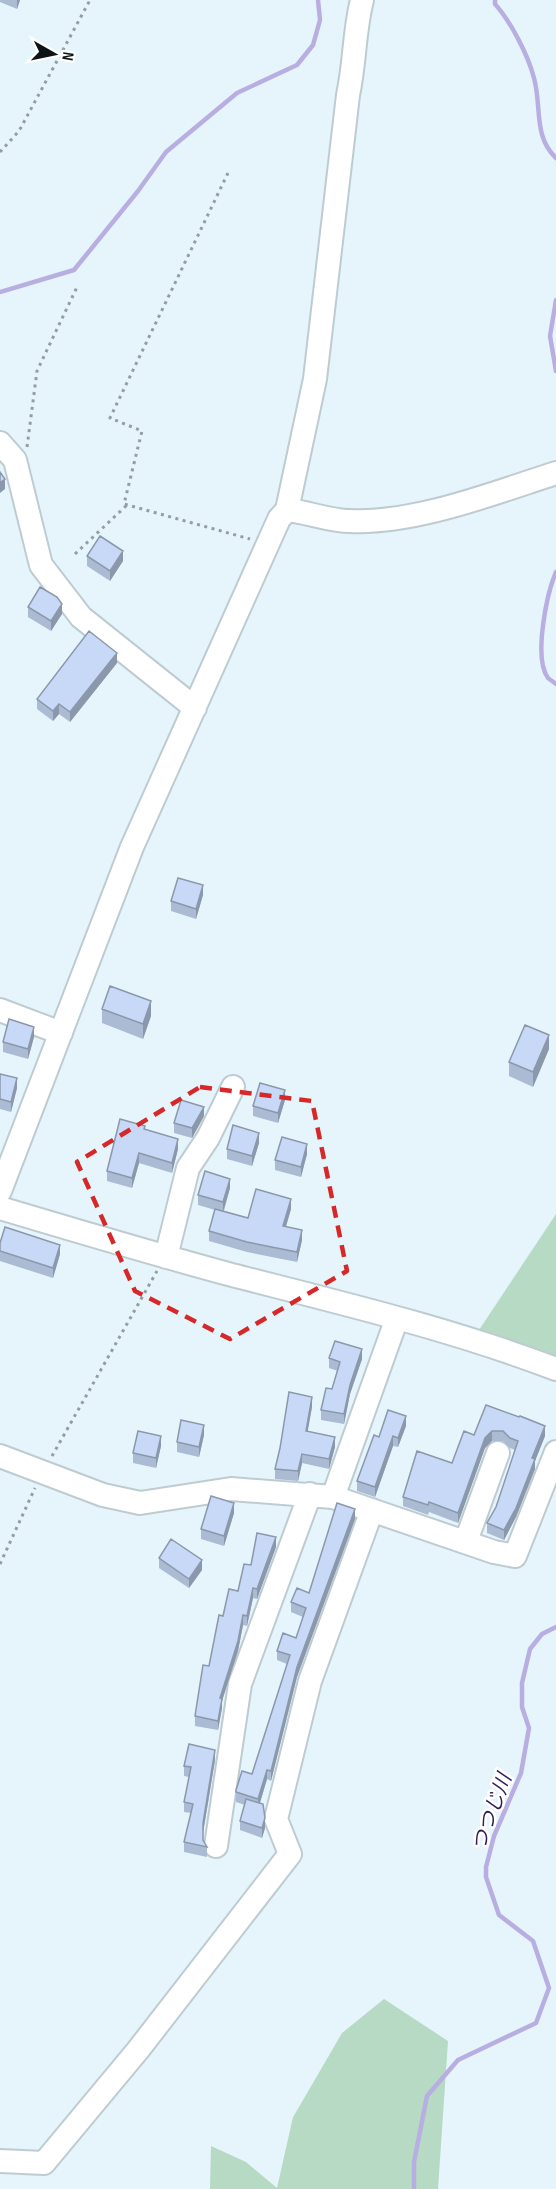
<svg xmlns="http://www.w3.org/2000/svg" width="556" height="2189" font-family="'Sofia Sans Condensed','Noto Sans JP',sans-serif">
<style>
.green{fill:#b6dac3}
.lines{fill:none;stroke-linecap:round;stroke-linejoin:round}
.stream{stroke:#b9aee2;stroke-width:4.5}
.minor-casing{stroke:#beccd2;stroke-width:26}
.path{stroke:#939ea2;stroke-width:3;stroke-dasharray:3 4.5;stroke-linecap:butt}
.minor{stroke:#fff;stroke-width:22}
.wall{fill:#abbbd4}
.shaded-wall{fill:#8b98ac}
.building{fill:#c7d9f6;stroke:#8b98ac;stroke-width:1.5}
.marked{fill:none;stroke:#d62828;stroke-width:4.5;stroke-dasharray:12 8;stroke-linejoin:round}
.labels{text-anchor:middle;stroke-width:5;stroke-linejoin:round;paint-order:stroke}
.water-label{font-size:20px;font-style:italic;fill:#321d5a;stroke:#fff}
</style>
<rect width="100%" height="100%" fill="#e6f5fb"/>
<path class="green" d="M556,1214v149l-79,-30z
M384,1999l64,42 -10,148h-228l1,-43 35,16 31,26 16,-71 6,-10 43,-74z"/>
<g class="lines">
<path class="stream" d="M495,0v4c16,18 33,51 39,74 8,29 -1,58 22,80
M0,292l74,-22 64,-79 28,-39 71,-59 60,-28 16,-20 7,-25 -2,-20
M556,300l-6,36 6,35
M556,572c-9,21 -23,86 -8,106 1,1 7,5 8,6
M414,2189v-27l13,-66 31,-36 78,-37 13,-35 -16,-47 -34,-26 -13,-38v-10l8,-31 27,-63 8,-45 -7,-21v-24l8,-34 12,-15 14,-7"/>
<g class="minor-casing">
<path id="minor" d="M0,443l15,17 26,105 40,52 114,91
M287,510l28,-131 33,-284c7,-32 6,-64 14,-95
M0,1010l61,23
M0,1191l132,-344 147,-328 8,-9c21,2 42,11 63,11 65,3 144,-28 206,-48
M0,1208c77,23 154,46 232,67 109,28 219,54 324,94
M166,1257l22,-89 20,-30 25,-51
M0,1456l103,39 37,8 91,-14 102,8 161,55 21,4 41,-104
M333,1497l64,-179
M466,1541l32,-88
M216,1846l24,-162 70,-190
M0,2161l44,2 94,-113 152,-196 -14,-35 34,-138 62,-171"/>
</g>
<path class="path" d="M0,152l19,-21 71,-131
M228,173l-118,245 32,13 -18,73 126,35
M27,447l10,-76 40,-84
M75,554l52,-49
M52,1456l105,-185
M0,1564l35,-76"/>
<use href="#minor" class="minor"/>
</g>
<path class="wall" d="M0,0h20l-3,9 -17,-7z
M87,556l36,5 -13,20 -23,-15z
M28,607l34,7 -11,17 -23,-14z
M117,663l-47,59 -11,-8 -6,7 -16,-12v-10z
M203,895l-7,24 -25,-8v-10z
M102,1009l49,7 -8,23 -41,-16z
M34,1037l-6,22 -25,-7v-10z
M549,1049l-16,38 -24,-11v-14z
M0,1074l17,14 -6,24 -11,-3z
M285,1100l-7,23 -25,-7v-10z
M204,1116l-12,22 -18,-5v-10z
M145,1130l33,19 -6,24 -33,-10 -7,25 -25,-7v-10z
M259,1143l-7,23 -25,-7v-10z
M307,1154l-6,23 -26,-7v-10z
M230,1188l-6,23 24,7 43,-9 -5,18 16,13 -5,22 -50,-10 -38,-11v-10l6,-21 -17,-5v-10z
M0,1243l60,11 -7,24 -53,-17z
M329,1358l33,1 -12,35 -6,30 -23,-4v-10l11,-21 6,-18 -9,-3z
M486,1405l59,31 -10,25v8l-19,48 -12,23 -17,-7v-10l9,-16 19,-57 -5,-2 -7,-7h-11l-7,7 -27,75 -29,-11 -1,3 -25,-9v-9l49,-34 22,-28z
M312,1407l-5,25 28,15 -6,22 -27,-6 -4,18 -23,-2v-10z
M406,1426l-8,21 -5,-1 -18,51 -18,-6v-10l22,-44z
M204,1435l-5,22 -22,-5v-10z
M161,1446l-5,22 -23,-5v-10z
M234,1513l-10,33 -23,-7v-10z
M355,1519l-58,158 -26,104 -4,-2 -7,24 5,25 -3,10 -22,-8v-9l5,-16 -9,-3v-10l16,-18 35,-110 -10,-4v-9l19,-13 7,-21 -12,-5v-10l18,-9z
M276,1547l-19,52 -4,-1 -6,28 -4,-1 -5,26 -16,50v7l-4,22 -23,-4v-10l28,-100 15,-25 13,-26z
M159,1558l43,12 -13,18 -30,-20z
M215,1760l-12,73v7l4,7v10l-23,-5v-10l7,-29 -7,-1v-10l5,-25 -5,-1v-10z"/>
<path class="shaded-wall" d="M17,0h3l-3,9z
M5,479v10l-5,4v-10z
M123,551v10l-13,20v-10z
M62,604v10l-11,17v-10z
M117,653v10l-47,59v-10z
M59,704v10l-6,7v-10z
M203,885v10l-7,24v-10z
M151,1001v15l-8,23v-15z
M34,1027v10l-6,22v-10z
M549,1035v14l-16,38v-15z
M17,1078v10l-6,24v-10z
M285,1090v10l-7,23v-10z
M204,1107v9l-12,22v-10z
M259,1133v10l-7,23v-10z
M178,1139v10l-6,24v-10z
M307,1144v10l-6,23v-10z
M139,1153v10l-7,25v-10z
M230,1179v9l-7,24v-10z
M291,1199v10l-8,27v-10z
M302,1230v10l-5,22v-10z
M60,1245v9l-7,24v-10z
M362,1349v10l-12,35 -6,30v-10l6,-29z
M312,1397v10l-6,34v-10z
M406,1416v10l-8,21v-9z
M204,1425v10l-5,22v-10z
M545,1426v10l-10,25v8l-19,48 -12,23v-10z
M492,1431v10l-7,7 -27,75v-10l27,-75z
M161,1436v10l-5,22v-10z
M393,1436v10l-18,51v-10z
M335,1437v10l-6,22v-10z
M302,1454v9l-4,18v-10z
M234,1503v10l-10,33v-10z
M355,1509v10l-58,158 -26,104v-10l26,-104z
M276,1537v10l-19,52v-10z
M202,1560v10l-13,18v-9z
M253,1588v10l-6,28v-10z
M243,1615v10l-5,26 -16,50v7l-4,22v-9l2,-23z
M215,1750v10l-12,73v-10z
M267,1770v9l-9,30v-10z
M265,1818v10l-3,10v-10z"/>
<path class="building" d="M0,472l5,7 -5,4z
M100,536l23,15 -13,20 -23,-15z
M40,587l17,10 5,7 -11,17 -23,-14z
M89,631l28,22 -47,59 -11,-8 -6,7 -16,-12z
M178,878l25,7 -7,24 -25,-8z
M110,986l41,15 -8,23 -41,-15z
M9,1019l25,8 -6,22 -25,-7z
M525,1025l24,10 -16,37 -24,-10z
M0,1074l17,4 -6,24 -11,-3z
M260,1083l25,7 -7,23 -25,-7z
M181,1100l23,7 -12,21 -18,-5z
M120,1119l25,7 -1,3 34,10 -6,24 -33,-10 -7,25 -25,-7z
M233,1125l26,8 -7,23 -25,-7z
M282,1137l25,7 -6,23 -26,-7z
M205,1171l25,8 -7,23 -25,-7z
M256,1189l35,10 -8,27 19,4 -5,22 -50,-10 -38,-11 6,-22 33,9z
M5,1227l55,18 -7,23 -53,-17v-8z
M335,1341l27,8 -12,36 -6,29 -23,-4 5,-22 6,1 8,-27 -11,-4z
M289,1392l23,5 -6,34 29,6 -6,22 -27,-5 -4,17 -23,-2 5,-21z
M486,1405l33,12 1,-1 25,10 -13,32 3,1 -19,49 -12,22 -17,-7 9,-16 22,-66 -8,-3 -7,-7h-11l-7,7 -27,75 -29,-11 -1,3 -25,-8 14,-46 35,12 12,-32 10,4z
M388,1410l18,6 -8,22 -5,-2 -18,51 -18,-6 17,-46 5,2z
M181,1420l23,5 -5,22 -22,-5z
M138,1431l23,5 -5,22 -23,-5z
M211,1496l23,7 -10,33 -23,-7z
M337,1503l18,6 -58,158 -26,104 -4,-1 -9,29 -22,-7v-2l6,-19 10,3 38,-119 -13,-4 6,-18 13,5 10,-30 -15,-6 6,-14 12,5z
M257,1533l19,4 -19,52 -4,-1 -6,28 -4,-1 -5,26 -18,57 2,1 -4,22 -23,-5 8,-51 6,1 10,-51 4,1 6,-27 9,2 6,-27 7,1z
M171,1539l31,21 -13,19 -30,-21z
M189,1744l26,6 -12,73v17l4,7 -23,-5 9,-38 -9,-2 7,-35 -7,-1z
M246,1799l17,5 2,14 -3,10 -22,-7z"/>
<path class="marked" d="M200,1087l112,14 35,170 -117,68 -95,-48 -58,-129z"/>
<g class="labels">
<g class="water-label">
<text transform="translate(491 1812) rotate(-70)" y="7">つつじ川</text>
</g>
</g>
<g transform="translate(54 54) rotate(99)" stroke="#ffffff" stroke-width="4.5" paint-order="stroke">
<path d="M0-4.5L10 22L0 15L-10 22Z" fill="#0e1315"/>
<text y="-9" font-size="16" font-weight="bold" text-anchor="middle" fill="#0e1315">N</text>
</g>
</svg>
